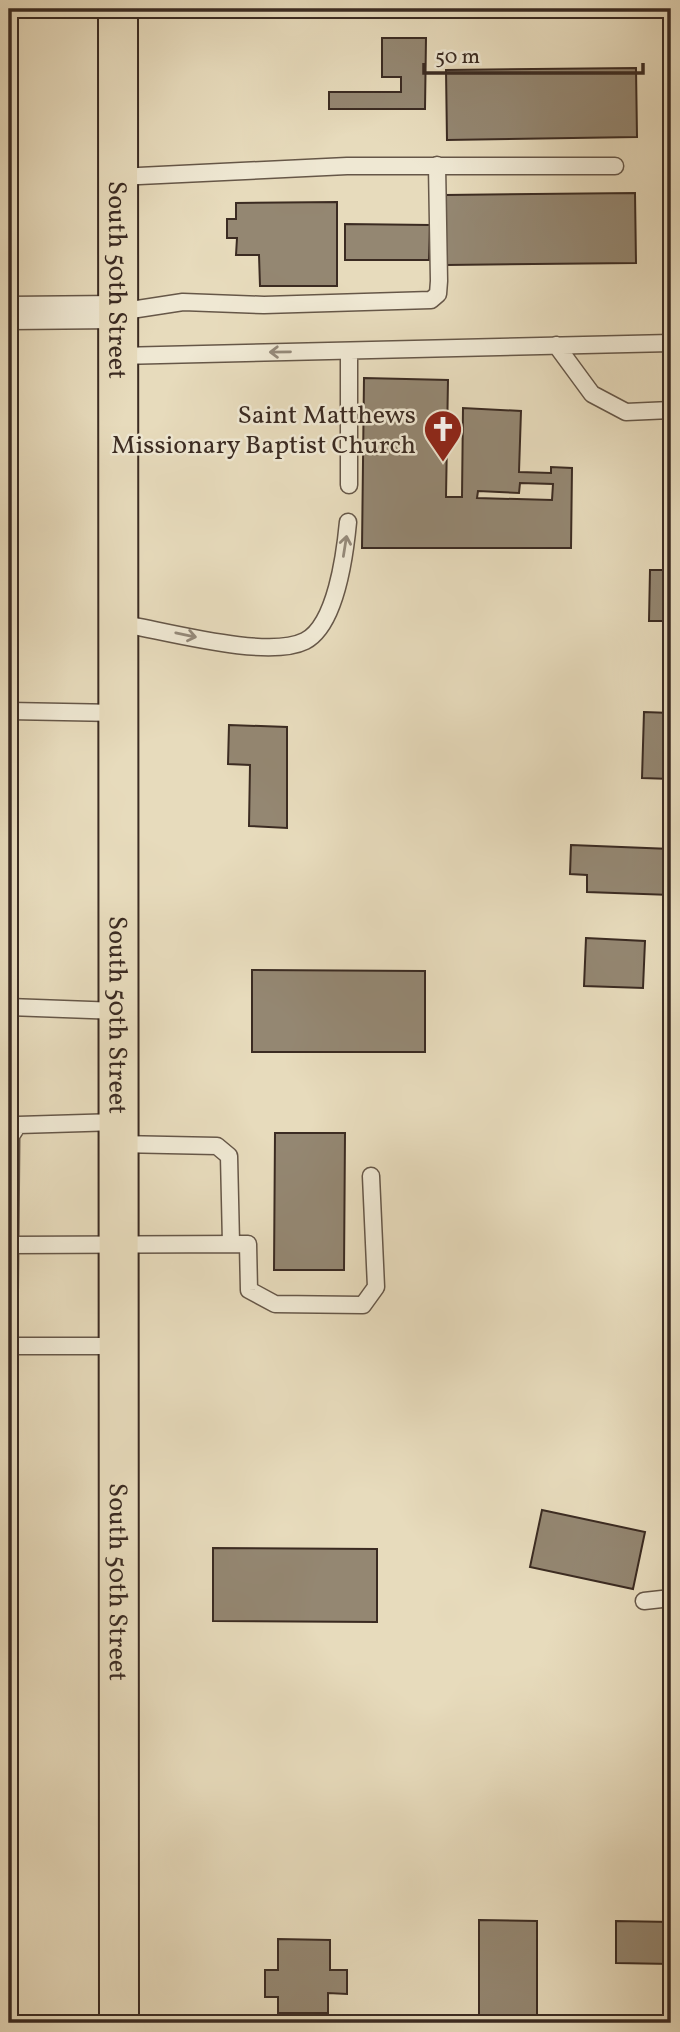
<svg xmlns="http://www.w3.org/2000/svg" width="680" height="2032" font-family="Vollkorn,serif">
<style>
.building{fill:#948772;stroke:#3b2b22;stroke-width:2;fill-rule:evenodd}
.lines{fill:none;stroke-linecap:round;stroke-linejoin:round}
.service-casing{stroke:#665748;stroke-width:19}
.minor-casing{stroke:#665748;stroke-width:35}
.primary-casing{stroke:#3b2b22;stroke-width:42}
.service{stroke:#efe8d3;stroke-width:16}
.minor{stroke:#efe8d3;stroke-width:32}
.primary{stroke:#e7dbbc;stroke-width:38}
.oneway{stroke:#958a7a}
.labels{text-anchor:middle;stroke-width:5;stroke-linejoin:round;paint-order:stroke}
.street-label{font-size:26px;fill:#3b2b22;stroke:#efe8d3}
.poi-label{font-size:26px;fill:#3b2b22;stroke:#efe8d3;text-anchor:end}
</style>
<rect width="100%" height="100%" fill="#e7dbbc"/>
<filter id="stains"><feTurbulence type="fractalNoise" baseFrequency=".00286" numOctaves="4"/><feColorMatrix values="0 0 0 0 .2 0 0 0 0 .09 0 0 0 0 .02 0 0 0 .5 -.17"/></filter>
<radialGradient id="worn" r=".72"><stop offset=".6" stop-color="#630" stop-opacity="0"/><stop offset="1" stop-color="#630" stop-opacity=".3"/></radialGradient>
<path class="building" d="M289,9h66v2l-65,5z
M382,38h44l-1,71h-96v-17h72v-15h-19z
M636,68l1,69 -190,3 -1,-70z
M635,193l1,70 -190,2 -1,-70z
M337,202v84h-77l-1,-31h-23l1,-17h-10v-19h9v-16z
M17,205l1,40h-9v-39z
M345,224l85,1 -1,35h-84z
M364,378l84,2 -2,117h16l1,-89 58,3 -2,61 32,1v-6l21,1 -1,80h-209zM520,483l33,1 -1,16 -75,-2 1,-7 41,2z
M650,570h21v51h-22z
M644,712l27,1v66l-29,-1z
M229,725l58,2v101l-38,-2 1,-61 -22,-1z
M571,845l100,4v46l-84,-3v-17l-17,-1z
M586,938l59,3 -2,47 -59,-2z
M252,970l173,1v81h-173z
M275,1133h70l-1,137h-70z
M542,1510l103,22 -12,57 -103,-22z
M213,1548l164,1v73l-164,-1z
M479,1920l58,1v102h-58z
M616,1921l55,1v42l-55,-1z
M278,1939l52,1v30h17v24l-19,-1v20h-50v-16h-13v-27h13z"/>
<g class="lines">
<g class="service-casing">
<path id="service" d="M118,177l229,-11h268
M118,312l65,-10 81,3 167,-5 7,-6 1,-13 -2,-116
M556,345l36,49 34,18 45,-2
M349,351v134
M118,356l553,-13
M118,623c44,7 149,37 187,18 31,-16 40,-87 43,-119
M9,711l109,2
M9,1007l109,4
M118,1144l99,2 12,10 2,87
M11,1245l237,-1 1,46 26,14 88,1 13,-18 -5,-111
M9,1346l2,-210 7,-11 100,-3
M9,1346h111
M644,1601l27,-3"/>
</g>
<g class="minor-casing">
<path id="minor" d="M9,313l109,-1"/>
</g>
<g class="primary-casing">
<g id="primary">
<path id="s1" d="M118,9l1,2014"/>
</g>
</g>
<use href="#service" class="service"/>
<use href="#minor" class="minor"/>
<use href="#primary" class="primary"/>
</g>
<defs><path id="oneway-shaft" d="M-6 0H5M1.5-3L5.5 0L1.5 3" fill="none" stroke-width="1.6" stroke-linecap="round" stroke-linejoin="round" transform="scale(1.75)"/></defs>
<g class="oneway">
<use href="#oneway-shaft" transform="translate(280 352) rotate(179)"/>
<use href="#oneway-shaft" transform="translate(345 546) rotate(-81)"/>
<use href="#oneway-shaft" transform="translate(186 635) rotate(12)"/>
</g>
<defs>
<g id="church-pin" transform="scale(2.0125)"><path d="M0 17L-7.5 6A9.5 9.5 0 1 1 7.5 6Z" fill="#8f2418" stroke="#efe8d3"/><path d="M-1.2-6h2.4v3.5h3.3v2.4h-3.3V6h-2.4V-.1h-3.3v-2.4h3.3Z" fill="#fff"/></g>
</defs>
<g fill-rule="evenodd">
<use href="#church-pin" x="443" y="429"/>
</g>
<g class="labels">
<g class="street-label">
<text dy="9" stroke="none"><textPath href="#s1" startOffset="271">South 50th Street</textPath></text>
<text dy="9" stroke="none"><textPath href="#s1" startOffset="1006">South 50th Street</textPath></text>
<text dy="9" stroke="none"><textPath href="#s1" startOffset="1573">South 50th Street</textPath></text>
</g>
<g class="poi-label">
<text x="416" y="423">Saint Matthews<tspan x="416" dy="30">Missionary Baptist Church</tspan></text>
</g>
</g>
<rect width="680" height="2032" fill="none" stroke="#e7dbbc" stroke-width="35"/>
<rect x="10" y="10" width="659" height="2011" fill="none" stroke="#3b2b22" stroke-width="3.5"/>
<rect x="18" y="18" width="645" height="1997" fill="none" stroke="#3b2b22" stroke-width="2"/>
<path d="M424 63v10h219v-10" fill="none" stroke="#3b2b22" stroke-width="3.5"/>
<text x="435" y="63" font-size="21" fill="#3b2b22" stroke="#efe8d3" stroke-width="5" paint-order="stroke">50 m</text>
<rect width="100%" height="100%" filter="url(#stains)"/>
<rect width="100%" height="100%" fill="url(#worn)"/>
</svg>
